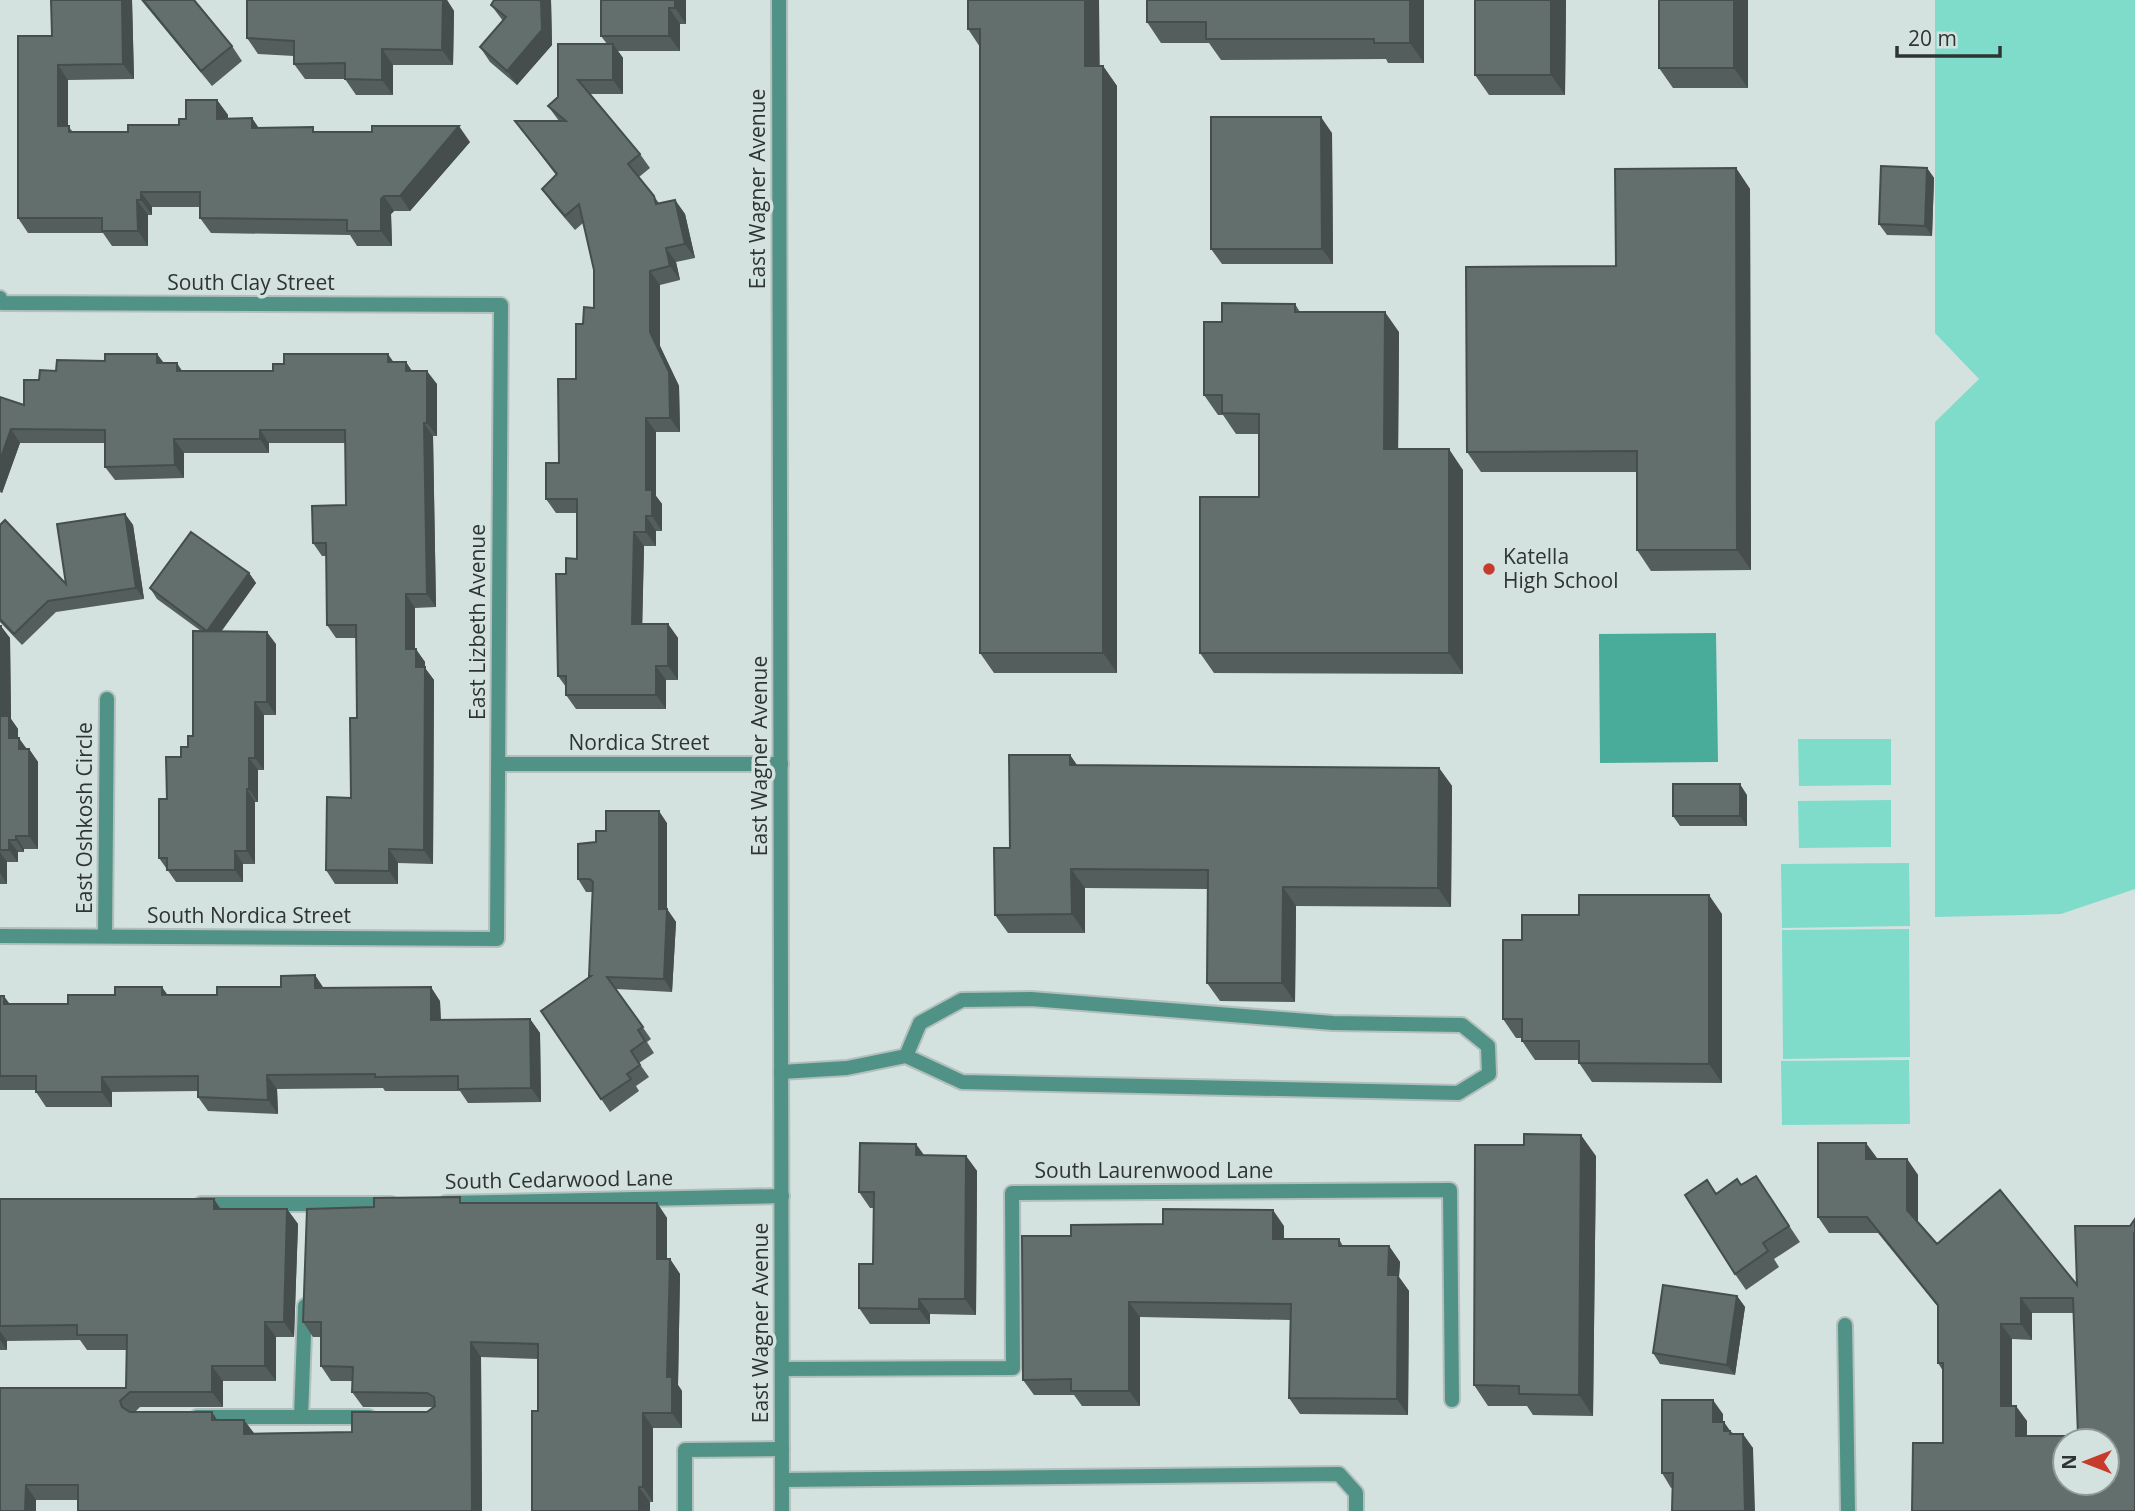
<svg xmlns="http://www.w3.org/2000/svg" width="2135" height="1511" font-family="'Open Sans',sans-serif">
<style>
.green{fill:#7fdcca}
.water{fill:#49ac9a}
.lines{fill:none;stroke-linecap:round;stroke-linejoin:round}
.service-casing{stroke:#b2bfbc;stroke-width:18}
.minor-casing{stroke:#b2bfbc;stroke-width:18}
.tertiary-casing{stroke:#b2bfbc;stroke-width:18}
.service{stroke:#519286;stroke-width:14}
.minor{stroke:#519286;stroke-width:14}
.tertiary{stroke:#519286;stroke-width:14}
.wall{fill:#545f5d;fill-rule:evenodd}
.shaded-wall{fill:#454e4c}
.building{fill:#626f6c;stroke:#454e4c;stroke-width:2;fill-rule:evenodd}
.poi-dot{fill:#c73b2c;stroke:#d3e2df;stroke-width:2.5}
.labels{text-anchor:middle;stroke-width:7;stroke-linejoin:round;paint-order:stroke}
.street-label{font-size:21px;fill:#2e3432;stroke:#d3e2df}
.poi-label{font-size:21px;fill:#2e3432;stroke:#d3e2df;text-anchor:start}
</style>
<rect width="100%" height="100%" fill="#d3e2df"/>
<path class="green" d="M1935,0h200v889l-74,25 -126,3v-495l44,-43 -44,-46z
M1798,739h93v46l-92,1z
M1891,800v47l-92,1 -1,-47z
M1909,863l1,63 -128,2 -1,-64z
M1909,929l1,128 -127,2 -1,-129z
M1909,1060l1,64 -128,1 -1,-64z"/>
<path class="water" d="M1716,633l2,129 -118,1 -1,-129z"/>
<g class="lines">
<g class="service-casing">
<path id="service" d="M1031,999l302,24 129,2 26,21 1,28 -31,19 -496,-11 -56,-26 14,-33 42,-23z
M781,1072l66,-4 59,-12
M782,1480l557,-6 17,19v18"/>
</g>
<g class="minor-casing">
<path id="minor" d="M0,298l2,5 499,2 -4,634 -497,-3
M498,764h283
M105,936l2,-237
M446,1203l336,-7
M201,1204h190
M1845,1325l3,186
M782,1369l231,-1 -1,-175 438,-3 2,210
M197,1417h172
M301,1417l4,-111
M685,1511v-61l97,-1"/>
</g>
<g class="tertiary-casing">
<path id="tertiary" d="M779,0l3,1511"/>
</g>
<use href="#service" class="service"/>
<use href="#minor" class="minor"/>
<use href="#tertiary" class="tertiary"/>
</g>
<path class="wall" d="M51,0h81l2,79 -66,1v46l5,6h55l51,-7 7,-6 31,-19 11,15v4l24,-1 6,9 212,15 -60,69h-16l-3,3 1,32h-35l-7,-11 -139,-2 -11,-15v-11h-48v8h-4v31h-36l-9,-13h-75l-10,-15 34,-182z
M141,0h53l38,46 10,15 -30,25z
M247,0h200l7,11 -1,54h-60v30h-37l-11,-16h-40l-11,-15v-8l-36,-2 -11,-16z
M494,0h57l1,45 -35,40 -27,-23 -10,-15 23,-26 -12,-16z
M686,0v24h-6v27h-62l5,7v36h-33l50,60 10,14 -11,9 20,26 16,-3 10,14 10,44 -19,4 4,18 -20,5v61l19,40 1,46h-24v64l6,8v27h-6v15h-12l-2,78h26l10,14v42h-12v29h-90l-10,-14v-8l-8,-11 8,-102 11,-15v-46h-21l-10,-14 13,-36 17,-84 7,-55 11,-16v-38l-11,-47 -8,7 -23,-27 -10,-14 14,-14 -41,-54h44l-11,-15 10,-9 49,-53 -6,-8z
M1099,0v66h4l14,20v587h-123l-14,-20v-606l-12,-18z
M1147,0h277v63h-36l-2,-4 -165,1 -12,-17h-48l-14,-21z
M1566,0l-1,95h-76l-14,-20z
M1748,0v88h-75l-14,-20z
M1332,133l1,131h-111l-11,-15z
M1736,168l14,21 1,381 -100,1 -14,-21v-78h-156l-14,-20 149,-186z
M1927,168l7,10 -2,58 -45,-1 -8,-11z
M1295,304l5,8 99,20 -1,117 65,21v204l-249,-1 -14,-20 59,-156v-63h-23l-13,-19h-5l-14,-20 18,-73z
M157,354l7,9 19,8h90l133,-9 6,9 25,13v52h-4l3,171 -21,1v41l10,13v6l9,12 -1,184 -35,-1v21h-63l-9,-14 25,-72 6,-80 -1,-80h-20l-9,-13 -1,-69h-4l-9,-13 33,-38 -1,-62h-76v10h-85v25l-69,2 -10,-13v-24h-85l-18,50 -2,-1v-95l24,8 15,-25 17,-9 49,-10z
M125,514l8,11 11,74 -88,13 -34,33 -22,-23v-97l66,59z
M249,573l7,10 -35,49 55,12v71h-12v55h-6v32h-3v62h-12v18h-67l-17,-24 8,-59 14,-42 7,-10 5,-11 8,-105 -44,-32 -7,-11z
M0,626l10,12 1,81 7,10v9l9,11h2l9,13v87h-14v3h-6v10h-11v22h-7z
M1070,755l7,10 362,3 13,18 -1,121 -155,-1 -1,96 -75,-1 -13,-18 1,-94 -123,-1v45h-77l-13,-18 15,-67z
M1747,795v31h-67l-7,-10z
M667,823v86l9,13 -4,70 -56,-3 35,50 -4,3 7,11 -15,10 10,14 -13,9 3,5 -29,21 -69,-101 48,-34v-1l4,-84h-7l-8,-13 18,-37 10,-11z
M1722,914v169l-130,-1 -13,-19v-3h-44l-13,-19v-3h-6l-13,-19 19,-79z
M324,988l116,13 1,19 89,-1 10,14 1,69 -73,1 -8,-12h-75l-2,-3 -106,1 1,25 -70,-3 -10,-14v-6l-86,1v15h-66l-10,-15v-2h-36v-94l10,8h54l104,-9h49z
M924,1155l42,1 11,15 -1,144 -46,-1v10h-60l-11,-16 14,-44 1,-56h-4l-11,-16z
M1596,1156l-3,260 -60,-1 -6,-9h-39l-14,-21z
M1877,1159h30l11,16v47l19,22 140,41 58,226 -192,-68v-72l-5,-8v-56l-60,-74h-49l-11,-16zM2032,1313h42l4,123h-51v-15l-15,-15v-67l20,1z
M1756,1176l44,66 -26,17 5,8 -33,23 -11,-16 -19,-81 25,-8z
M0,1199l221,10h66l11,15 -4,113h-18v44h-53v26h-83l-5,5 83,8h26l10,13 98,-1 75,-20 6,-5h-70l-11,-15 1,-11h-22l-10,-15v-29h-8l-10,-15 71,-115 91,-4h192l10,15v41h3l10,15 -2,111 4,6v37h-29v74h-3l-112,-91v-52l-57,-2 1,154 -404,-11h-42l-36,11v-123h126l1,-38h-40l-7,-10 -73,1v9h-7z
M1284,1226v13h55l4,7h46l11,16 -1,15 10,14 -1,124 -108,-1 -11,-16 1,-78 -150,-3v89h-58l-8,-11h-40l-11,-15 48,-144z
M1737,1296l8,11 -10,68 -75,-11 -7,-11z
M1723,1414v8l7,9 23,17 -82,40 -9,-15z"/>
<path class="shaded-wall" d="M122,0h10l2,79 -11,-15z
M443,0h4l7,11 -1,54 -11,-15z
M541,0h10l1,45 -35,40 -10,-14z
M675,0h11v24l-11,-16z
M1085,0h14l1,86 -15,-20z
M1410,0h14v63l-14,-20z
M1551,0h15l-1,95 -14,-20z
M1734,0h14v88l-14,-20z
M669,8l11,16v27l-11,-15z
M613,44l10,14v36l-10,-14z
M382,49l11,16v30l-11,-15z
M58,65l10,15v62l-10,-16z
M1103,66l14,20v587l-14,-20z
M217,100l11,15v19l-11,-15z
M1321,117l11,16 1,131 -11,-15z
M252,118l10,15 -10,-5z
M459,126l11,16 -60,69 -10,-15z
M1736,168l14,21 1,381 -14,-20z
M1927,168l7,10 -2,58 -7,-10z
M141,192l11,15v8l-11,-15z
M384,196l10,15 -3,3 1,32 -11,-15v-32z
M137,200l11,15v31l-10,-15z
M675,200l10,14 10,44 -10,-14z
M666,248l10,14 4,18 -10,-14z
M650,271l10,14v61l19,40 1,46 -10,-14 -20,-86z
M1385,312l14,20 -1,137 -14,-20z
M157,354l9,13 -9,-4z
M388,354l9,13 -9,-5z
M406,362l9,14 -9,-5z
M177,363l9,14 -9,-6z
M427,371l10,13v52l-10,-13z
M646,418l10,14v64l6,8v27l-10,-15 -6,-26z
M424,423l9,13 3,171 -9,-13z
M11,429l9,14 -18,50 -2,-4v-29z
M260,430l9,13v10l-9,-14z
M174,439l10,14v25l-9,-13z
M1449,449l14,21v204l-14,-21z
M125,514l8,11 11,74 -8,-11z
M646,516l10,15v15l-10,-14z
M634,532l10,14 -2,92 -10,-14z
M249,573l7,10 -42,58 -7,-10z
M406,594l9,14v54l-9,-13z
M668,624l10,14v42l-10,-14z
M1,626l9,12 1,81 7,10v22l-9,-13 -7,-22z
M267,632l9,12v71l-9,-13z
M416,649l9,13v6l9,12 -1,184 -9,-14z
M656,666l10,14v29l-10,-14z
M255,702l9,13v55l-9,-12z
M19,738l9,13 -9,-2z
M29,749l9,13v87l-9,-13z
M1070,755l13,19 -13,-9z
M249,758l9,12v32l-9,-13z
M1439,768l13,18 -1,121 -13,-19z
M1740,784l7,11v31l-7,-10z
M247,789l8,13v62l-8,-13z
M659,811l8,12v86l9,13 -4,70 -8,-13 -5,-70z
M16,836l8,13v3l-8,-12z
M9,840l9,12v10l-9,-12z
M389,849l9,14v21l-9,-13z
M235,851l8,13v18l-8,-12z
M0,852l7,10v22l-7,-11z
M1071,869l14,19v45l-13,-19z
M1283,887l13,19 -1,96 -13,-19z
M1709,895l13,19v169l-13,-19z
M315,975l10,15 -10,-2z
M162,987l10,14 -10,-6z
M431,987l9,14 1,33 -10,-14z
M4,996l10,14 -10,-6z
M530,1019l10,14 1,69 -10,-14z
M267,1075l10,14 1,25 -10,-14z
M102,1077l10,15v15l-10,-15z
M1581,1135l15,21 -3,260 -14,-21z
M1866,1143l11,15 -11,1z
M916,1144l11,15 -11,-4z
M966,1156l11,15 -1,144 -11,-16z
M1907,1159l11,16v50l-11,-15z
M214,1199l10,15 -10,-5z
M657,1203l10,15v56l-10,-15z
M287,1209l11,15 -4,113 -10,-15z
M1273,1210l11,16v28l-11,-15z
M1389,1246l11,16 -1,15 10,14 -1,124 -11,-16 -9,-124z
M670,1259l10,15 -2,111 4,6v37l-10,-15 -5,-36z
M1737,1296l8,11 -10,68 -8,-10z
M2021,1298l11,15v27l-11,-16z
M919,1299l11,15v10l-11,-15z
M1129,1302l11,15v89l-11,-15z
M265,1322l11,15v44l-11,-15z
M2001,1324l11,15v82l-11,-15z
M0,1331l7,10v9l-7,-10z
M471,1342l10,15 1,154h-10z
M212,1366l11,15v26l-11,-15z
M1713,1400l10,14v22l-10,-14z
M2016,1406l11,15v30l-11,-15z
M212,1412l10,15 -10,-7z
M643,1413l10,15v74l-10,-15z
M244,1420l11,15 -11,-1z
M1724,1422l16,23 -16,-14z
M1743,1434l10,14 2,63h-10z
M26,1485l10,15v11h-11z
M639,1487l11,15v9h-11z"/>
<path class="building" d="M51,0h71l1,64 -65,1v61h11v6h59v-7h51v-6h7v-19h31v19l35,-1v10l61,-1v5h59v-6h87l-59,70h-16l-3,3v32h-34v-11l-147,-2v-26h-59v8h-4l1,31h-36v-13h-84v-182h34z
M143,0h51l38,46 -31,25z
M247,0h196l-1,50 -60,-1v31l-37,-1v-16l-51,1v-23l-47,-3z
M494,0h47l1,30 -35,41 -27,-24 26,-30 -15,-12z
M601,0h74v8h-6v28h-68z
M968,0h117v66h18v587h-123v-624h-12z
M1147,0h263v43h-36v-4h-168v-17h-59z
M1475,0h76v75h-76z
M1659,0h75v68h-75z
M558,44h55v36h-35l62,74 -12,10 26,32 2,8 19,-4 10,44 -19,4 4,18 -20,5v61l19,40 1,46h-24v72h6v26h-6v16h-12l-2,92h36v42h-12v29h-90v-19h-8l-2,-102h10v-16l11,1v-60h-31v-36h13l-1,-84h18v-55h7l1,-17 10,1v-38l-15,-66 -14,12 -23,-27 15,-15 -42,-53h51l-18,-15 10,-9z
M1211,117h110l1,132h-111z
M1881,166l46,2 -2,58 -46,-2z
M1736,168l1,382h-100v-99l-170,1 -1,-185 150,-1 -1,-97z
M1222,303l73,1v8h90l-1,137h65v204h-249v-156h59v-83l-37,-1v-18h-18v-73h18z
M105,354h52v9h20v8h96v-7h11v-10h104v8h18v9h21v52h-3l3,171h-21v55h10v18h9l-1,183 -35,-1v22l-63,-1 1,-73 24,1 -1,-80h7l-1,-93h-29l-1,-82h-13l-1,-37 34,-1 -1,-75h-85v9h-86l1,26 -70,2v-37l-94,-1 -11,31v-63l24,8v-25h15l1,-10 16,1 1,-11 48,1z
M125,514l11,74 -88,13 -34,33 -14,-15v-94l5,-5 61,64 -9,-60z
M191,532l58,41 -42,58 -57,-43z
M0,626h1l1,90h7v22h10v11h10v87h-13v4h-7v10h-9z
M193,631l74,1v70h-12v56h-6v31h-2v62h-12v19h-68v-12h-8v-59h8l-1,-42h15v-10h7v-11h5z
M1009,755h61v10l369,3 -1,120 -155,-1 -1,96h-75l1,-113 -137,-1 1,45 -77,1 -1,-67h16z
M1673,784h67v32h-67z
M606,811h53v98h8l-3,70 -57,-2 36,50 -5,3 7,11 -14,10 9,14 -13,9 4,5 -30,20 -60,-88 50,-35h-2l4,-94 -3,-3h-12v-35l18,-2v-11h10z
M1579,895h130v169l-130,-1v-22h-57v-22h-19v-79h19v-25h57z
M315,975v13l116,-1v33l99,-1 1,69 -73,1v-13l-83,1v-3l-108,1 1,25 -70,-3v-21l-96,1v15h-66v-16h-36v-80h4v8h64v-9h47v-8h47v8h55v-8h64v-11z
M1524,1134l57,1 -2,260 -60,-1v-8l-45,-1 1,-240h49z
M860,1143l56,1v11l50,1 -1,143h-46v10l-60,-1v-44h14l1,-72h-15z
M1818,1143h48v16h41v51l30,34 63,-54 77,95 -2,-59h55l5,-7v14h-1l1,278h-223l1,-68h30v-80h-5v-58l-71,-88h-49zM2021,1298h52l5,138h-62v-30h-15v-82h20zM2065,1441h42v42h-42z
M1756,1176l33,50 -26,17 5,8 -33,23 -50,-79 22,-15 9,14 21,-15 4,6z
M460,1197v6h197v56h13l-3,118h5v36h-29v74h-4v24h-107v-100h6v-67l-67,-2 1,169h-394v-26h-52l-1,26h-25v-123h126l1,-53h-50v-10l-77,1v-127h214v10h73l-3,113h-19v44h-53v26h-82l-10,9 2,6 8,5h82v8h32v14l108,-2v-20h75l8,-6 -1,-9 -7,-4 -75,-1 1,-25 -32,-1v-44h-18l4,-113 67,-2v-9z
M1163,1209l110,1v29h66v7h50l-1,29h10l-1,124 -108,-1 2,-94 -162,-2v89h-58v-12l-48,1 -1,-144h49v-11l92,-1z
M1663,1285l74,11 -10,69 -74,-12z
M1662,1400h51v22h11v9h6v3h13l2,77h-73l1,-38h-11z"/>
<circle class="poi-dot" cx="1489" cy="569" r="7"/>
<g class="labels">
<g class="street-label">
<text transform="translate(758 189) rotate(-90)" y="7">East Wagner Avenue</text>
<text x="251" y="290">South Clay Street</text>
<text transform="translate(478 622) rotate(-90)" y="7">East Lizbeth Avenue</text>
<text x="639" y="750">Nordica Street</text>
<text transform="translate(760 756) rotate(-90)" y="7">East Wagner Avenue</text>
<text transform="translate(85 818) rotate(-90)" y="7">East Oshkosh Circle</text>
<text x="249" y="923">South Nordica Street</text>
<text x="1154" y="1178">South Laurenwood Lane</text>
<text transform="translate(559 1180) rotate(-1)" y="7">South Cedarwood Lane</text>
<text transform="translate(761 1323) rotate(-90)" y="7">East Wagner Avenue</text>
</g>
<g class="poi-label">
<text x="1503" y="564">Katella<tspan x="1503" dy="24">High School</tspan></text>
</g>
</g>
<g transform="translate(2086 1462) rotate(270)"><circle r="33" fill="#d3e2df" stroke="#919c9a" stroke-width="2"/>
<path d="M0-5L12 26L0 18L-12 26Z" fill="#c73b2c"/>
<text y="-10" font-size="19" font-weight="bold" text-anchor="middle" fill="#2e3432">N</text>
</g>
<path d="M1897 46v10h103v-10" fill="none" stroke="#2e3432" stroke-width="3.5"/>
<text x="1908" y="46" font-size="21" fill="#2e3432" stroke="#d3e2df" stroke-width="5" paint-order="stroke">20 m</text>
</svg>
